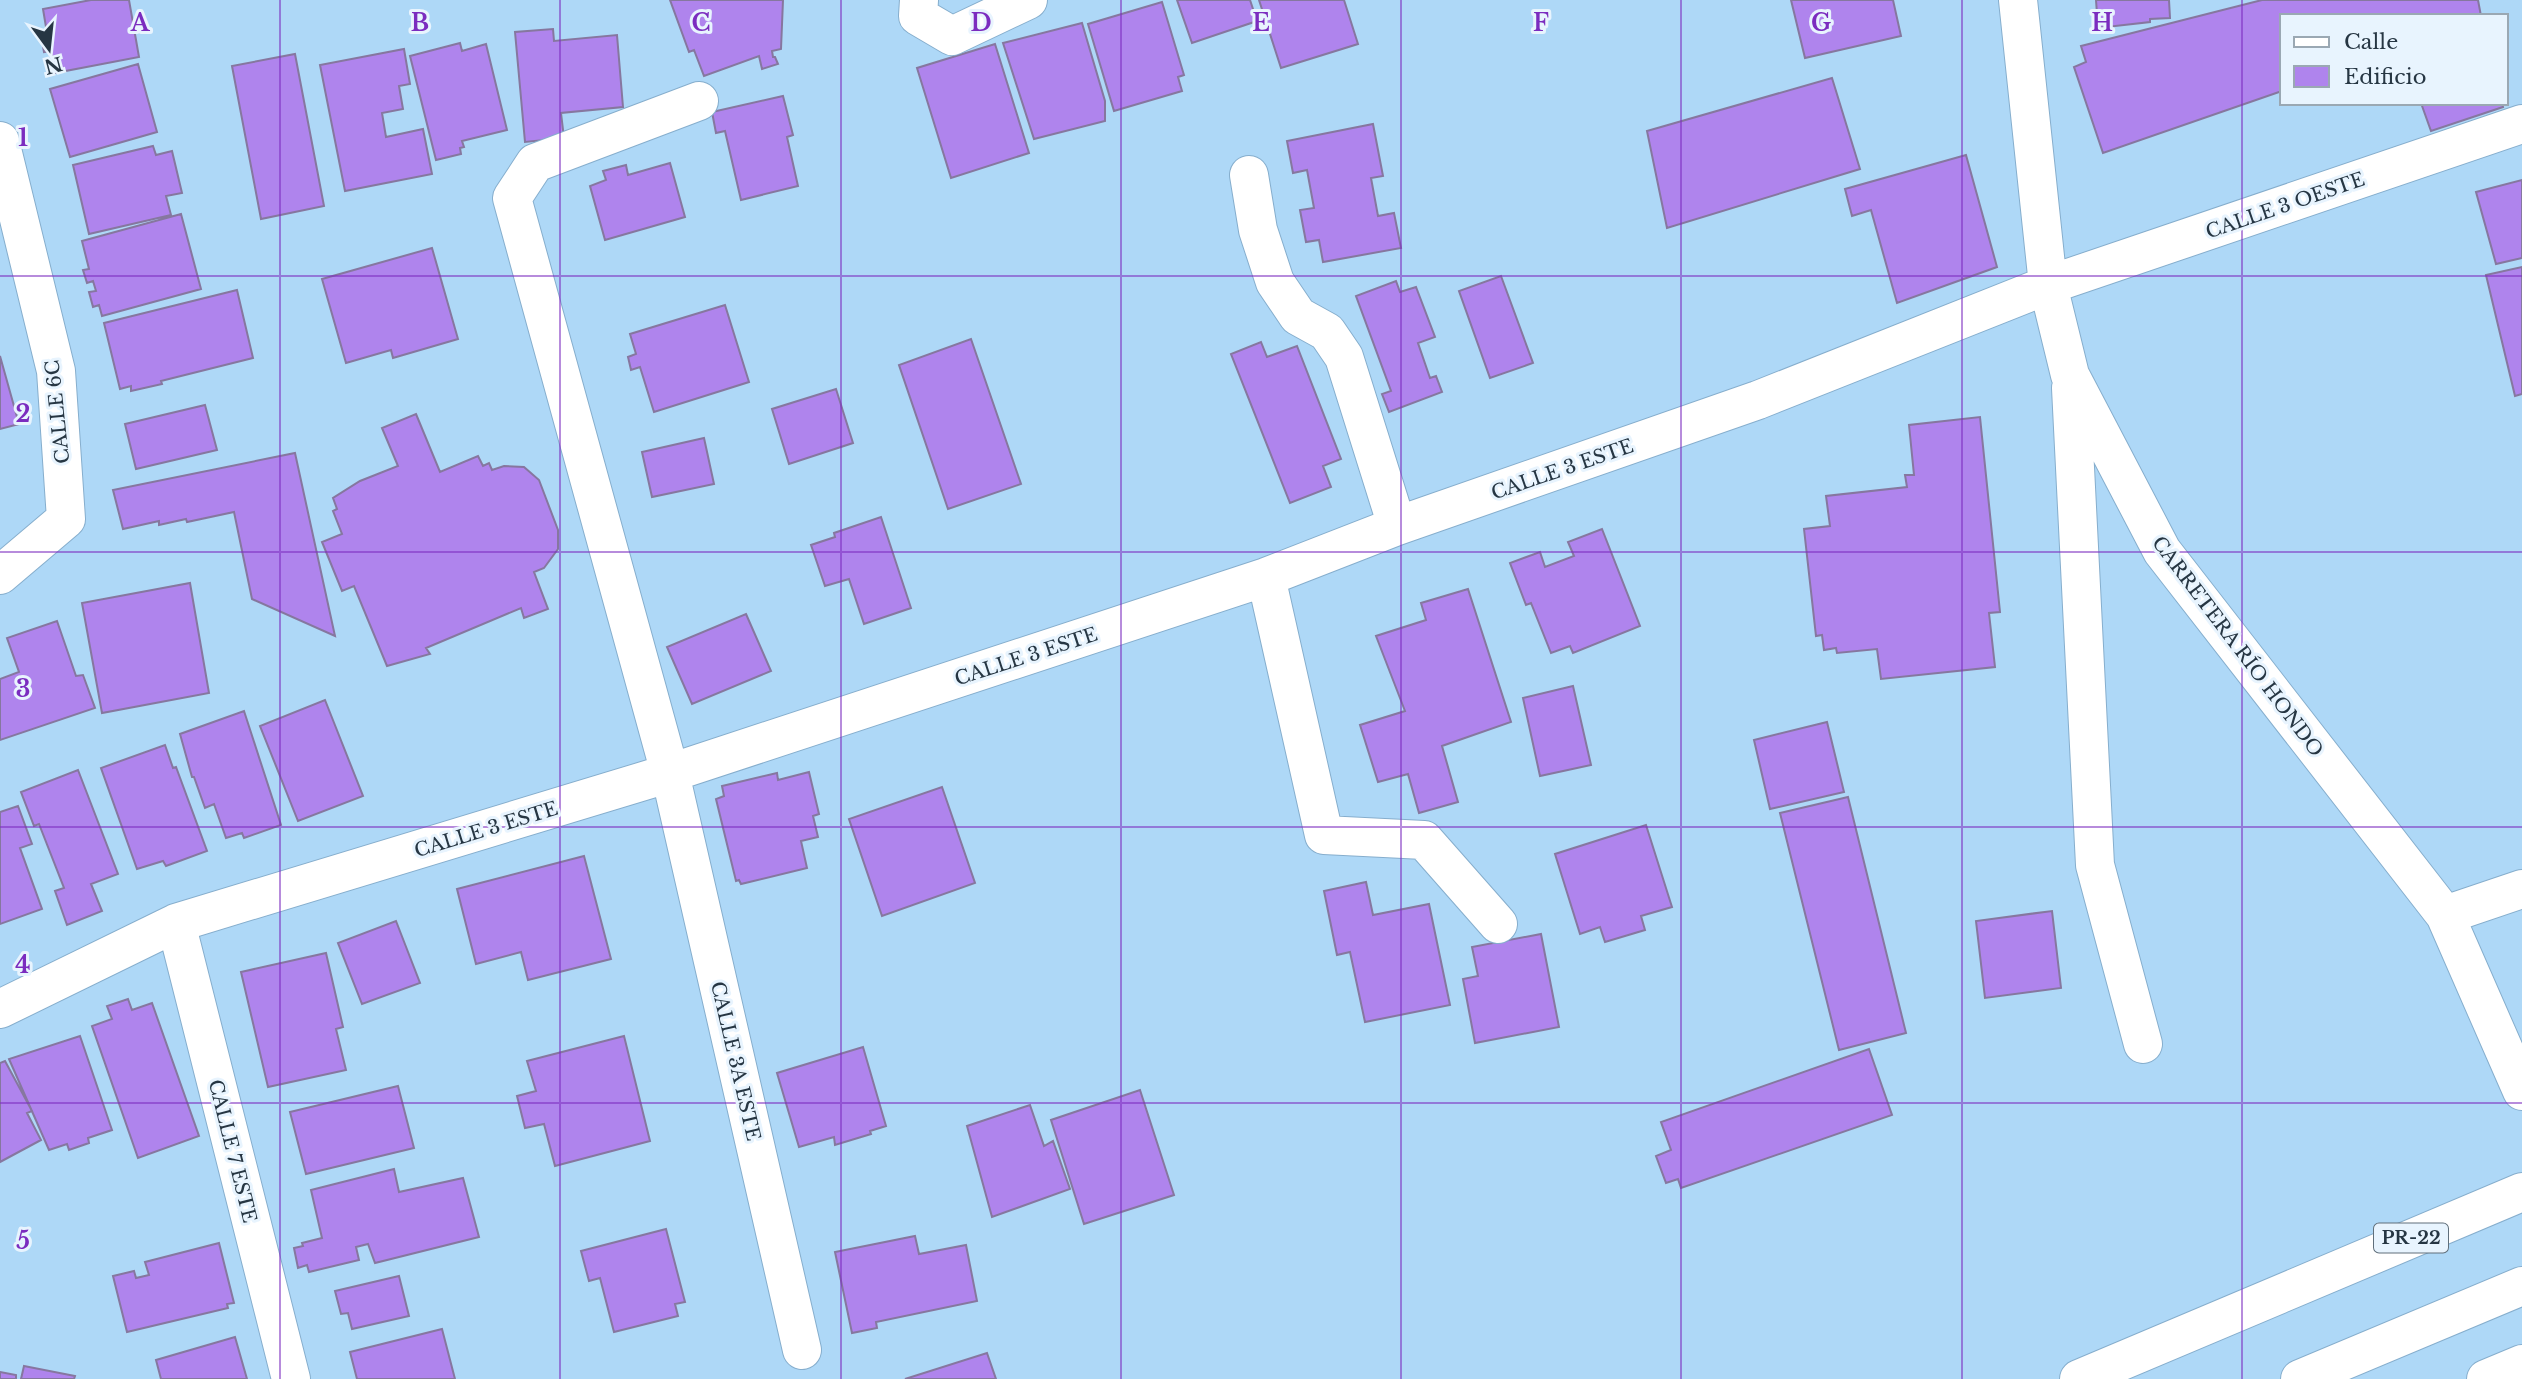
<svg xmlns="http://www.w3.org/2000/svg" width="2522" height="1379" font-family="'Libre Baskerville',serif">
<style>
.building{fill:#af84ed;stroke:#86779f;stroke-width:2}
.lines{fill:none;stroke-linecap:round;stroke-linejoin:round}
.minor-casing{stroke:#86aecd;stroke-width:40}
.highway-casing{stroke:#86aecd;stroke-width:40}
.minor{stroke:#fff;stroke-width:38}
.highway{stroke:#fff;stroke-width:38}
.grid{fill:none;stroke:#7b2cbf;stroke-width:2;stroke-opacity:0.55}
.labels{text-anchor:middle;stroke-width:6;stroke-linejoin:round;paint-order:stroke}
.shield{fill:#e8f4fe;stroke:#606f7b;stroke-width:2}
.shield-label{font-size:18px;font-weight:bold;fill:#263643}
.street-label{font-size:19px;fill:#263643;stroke:#e8f4fe}
.grid-label{font-size:23px;text-anchor:middle;font-weight:bold;fill:#7b2cbf;stroke:#e8f4fe;stroke-width:6;stroke-linejoin:round;paint-order:stroke}
</style>
<rect width="100%" height="100%" fill="#aed8f7"/>
<path class="building" d="M91,0h38l10,57 -84,16 -4,-22 -7,1 -3,-18 6,-1 -4,-24z
M670,0h113l-2,49 -9,2 1,6h2l3,7 -16,5 -3,-13 -55,20 -10,-26 -5,2z
M1177,0h73l7,21 -65,22z
M1259,0h85l14,44 -77,24z
M1791,0h102l8,36 -96,22z
M2096,0h73l1,18 -20,1v3l-52,6z
M2262,0h216l3,16h-199v75l-179,62 -29,-86 12,-5 -5,-16z
M1162,2l22,73 -6,2 4,14 -68,20 -26,-87z
M1082,23l23,78v20l-71,18 -31,-96z
M553,29l1,12 63,-6 6,72 -62,6 3,25 -39,4 -10,-110z
M460,43l2,8 24,-7 21,86 -45,11 2,6 -4,1 1,6 -25,6 -26,-104z
M995,44l34,109 -78,25 -34,-110z
M404,49l6,35 -11,2 4,23 -21,4 4,24 37,-8 9,45 -87,17 -25,-126z
M295,54l29,152 -63,13 -29,-153z
M138,64l19,68 -87,25 -20,-68z
M1832,78l28,91 -193,59 -20,-97z
M783,96l10,39 -6,2 11,49 -57,14 -16,-69 -9,2 -4,-21z
M2421,103h81l1,4 -72,24z
M1373,124l10,52 -12,2 7,38 16,-3 7,35 -78,14 -4,-22 -13,2 -6,-32 14,-2 -7,-38 -14,3 -6,-32z
M153,146l3,9 16,-4 10,42 -16,3 5,19 -82,19 -16,-69z
M1966,155l31,112 -100,36 -26,-93 -19,6 -7,-27z
M670,163l15,54 -80,23 -15,-54 16,-6 -3,-9 23,-6 2,10z
M2522,180v78l-26,6 -20,-72z
M181,214l20,75 -99,27 -3,-11 -6,2 -4,-15 7,-1 -3,-10 -6,2 -4,-13 6,-1 -7,-28z
M432,248l26,91 -65,19 -2,-8 -45,13 -24,-84z
M2522,267v127l-7,2 -29,-121z
M1501,276l32,87 -43,15 -31,-87z
M1396,281l4,11 16,-5 19,50 -17,6 12,35 6,-2 6,16 -53,20 -7,-18 9,-3 -35,-95z
M237,290l16,68 -92,23 1,3 -31,7v-5l-11,3 -16,-66z
M725,305l24,77 -95,30 -14,-45 -9,3 -3,-13 8,-3 -6,-20z
M971,339l50,145 -73,25 -49,-144z
M1261,342l6,15 30,-11 44,113 -18,7 8,21 -41,16 -59,-149z
M0,356l19,68 -19,5z
M836,389l17,54 -64,21 -17,-55z
M205,405l12,45 -81,19 -11,-45z
M416,414l24,58 38,-16 5,10 6,-3 3,7 12,-4 20,1 15,13 19,50v19l-14,19 -10,4 14,37 -24,9 -3,-10 -95,40 4,6 -43,12 -33,-80 -12,5 -20,-49 20,-8 -9,-23 4,-2 -4,-11 27,-17 38,-15 -16,-38z
M1980,417l20,195 -11,1 6,54 -114,12 -4,-30 -40,4 -1,-5 -12,2 -2,-15 -6,1 -12,-107 26,-3 -4,-30 81,-9 -2,-12h9l-5,-50z
M704,438l10,46 -62,13 -10,-45z
M295,453l40,183 -83,-37 -18,-87 -47,10 -1,-3 -27,6v-4l-36,8 -10,-39z
M881,517l30,91 -47,16 -15,-45 -24,7 -14,-41 24,-8 -1,-4z
M1602,529l38,97 -67,27 -3,-7 -19,7 -20,-50 -5,2 -16,-42 30,-11 5,15 29,-11 -6,-14z
M190,583l19,110 -107,20 -20,-110z
M1468,589l43,133 -69,24 16,56 -39,11 -11,-39 -30,8 -18,-57 45,-14 -29,-75 50,-16 -5,-17z
M746,614l25,57 -79,33 -25,-57z
M57,621l19,55 7,-1 12,33 -95,32v-61l19,-7 -12,-34z
M1573,686l18,79 -51,11 -17,-78z
M325,700l38,96 -65,25 -38,-95z
M244,711l37,114 -37,13 -2,-5 -16,5 -12,-34 -9,4 -11,-31h-2l-12,-43z
M1827,722l17,70 -74,17 -16,-69z
M165,745l8,23 3,-1 31,84 -41,15 -3,-5 -26,8 -36,-101z
M78,770l40,104 -27,10 11,27 -35,14 -12,-34 9,-3 -25,-64 -5,2 -13,-34z
M809,772l10,42 -6,2 5,21 -17,4 6,27 -66,16 -2,-4 -3,1 -20,-82 8,-3 -2,-10 55,-13 1,7z
M942,787l33,96 -93,33 -33,-97z
M1848,797l58,236 -67,17 -59,-237z
M18,806l14,38 -12,4 22,61 -42,15v-112z
M1646,825l26,82 -31,9 4,14 -40,12 -5,-15 -20,7 -25,-80z
M584,856l27,103 -83,21 -7,-28 -45,12 -19,-75z
M1366,882l7,33 56,-11 21,101 -85,17 -15,-70 -13,3 -13,-64z
M2052,911l9,77 -76,10 -9,-77z
M396,921l24,62 -58,21 -24,-61z
M1541,934l18,93 -84,16 -12,-64 15,-3 -6,-29z
M326,953l17,74 -7,2 10,41 -78,17 -27,-115z
M128,999l4,11 20,-7 47,133 -61,22 -46,-132 20,-7 -5,-13z
M80,1036l32,94 -24,8 1,5 -20,7 -2,-6 -18,6 -40,-91z
M624,1036l26,105 -95,25 -11,-42 -19,4 -8,-32 19,-5 -9,-30z
M863,1047l23,79 -16,5 1,3 -36,11 -1,-8 -35,10 -22,-74z
M1869,1049l23,66 -211,73 -3,-9 -12,4 -10,-27 15,-6 -10,-28z
M5,1061l27,50 -5,2 14,27 -41,22v-99z
M398,1086l16,62 -108,26 -16,-62z
M1140,1090l34,105 -90,29 -33,-104z
M1030,1105l14,41 9,-5 17,48 -78,28 -25,-91z
M394,1169l5,23 64,-14 16,59 -104,26 -7,-19 -12,3 3,13 -50,12 -2,-7 -9,3 -4,-20 9,-2 -1,-3 20,-5 -11,-48z
M666,1229l19,73 -10,2 3,12 -64,16 -14,-54 -11,3 -8,-30z
M915,1236l4,18 47,-9 11,56 -101,21 1,6 -25,5 -17,-81z
M219,1243l15,60 -7,1 1,4 -101,24 -14,-56 21,-5 2,7 13,-3 -4,-13z
M399,1276l10,40 -57,13 -4,-16 -7,1 -6,-23z
M442,1329l13,50h-98l-7,-27z
M235,1337l12,42h-86l-5,-19z
M987,1353l9,26h-91z
M24,1366l51,10 -1,3h-53z
M0,1372l16,3v4h-16z"/>
<g class="lines">
<g class="minor-casing">
<path id="minor" d="M919,0l-1,16 34,20 76,-36
M2018,0l30,285 22,90 92,176 283,364 77,176
M699,101l-164,62 -23,35 158,575 132,577
M0,141l56,230 10,148 -66,56
M1249,175l9,55 17,52 23,34 29,16 17,25 53,169
M2071,388l24,477 48,179
M1266,577l58,258 100,5 74,84
M2445,915l77,-26
M176,923l115,456
M0,1009l176,-86 494,-150 596,-196 131,-51 361,-126 290,-115 474,-161"/>
</g>
<g class="highway-casing">
<path id="highway" d="M2079,1379l443,-187
M2300,1379l222,-93
M2486,1379l36,-15"/>
</g>
<use href="#minor" class="minor"/>
<use href="#highway" class="highway"/>
</g>
<path class="grid" d="M280,0v1379M560,0v1379M841,0v1379M1121,0v1379M1401,0v1379M1681,0v1379M1962,0v1379M2242,0v1379M0,276h2522M0,552h2522M0,827h2522M0,1103h2522"/>
<g class="labels">
<rect class="shield" x="2374" y="1223.5" width="74" height="29" rx="5"/>
<g class="shield-label">
<text x="2411" y="1244">PR-22</text>
</g>
<g class="street-label">
<text transform="translate(2285 205) rotate(-19)" y="7">CALLE 3 OESTE</text>
<text transform="translate(57 412) rotate(-96)" y="7">CALLE 6C</text>
<text transform="translate(1562 469) rotate(-19)" y="7">CALLE 3 ESTE</text>
<text transform="translate(2238 646) rotate(53)" y="7">CARRETERA RÍO HONDO</text>
<text transform="translate(1026 656) rotate(-18)" y="7">CALLE 3 ESTE</text>
<text transform="translate(486 829) rotate(-17)" y="7">CALLE 3 ESTE</text>
<text transform="translate(736 1061) rotate(77)" y="7">CALLE 3A ESTE</text>
<text transform="translate(233 1151) rotate(76)" y="7">CALLE 7 ESTE</text>
</g>
</g>
<g class="grid-label">
<text x="140" y="31">A</text>
<text x="420" y="31">B</text>
<text x="701" y="31">C</text>
<text x="981" y="31">D</text>
<text x="1261" y="31">E</text>
<text x="1541" y="31">F</text>
<text x="1821" y="31">G</text>
<text x="2102" y="31">H</text>
<text x="23" y="146">1</text>
<text x="23" y="422">2</text>
<text x="23" y="697">3</text>
<text x="23" y="973">4</text>
<text x="23" y="1249">5</text>
</g>
<rect x="2280" y="14" width="228" height="91" fill="#e8f4fe" stroke="#9aa8b3" stroke-width="2"/>
<rect x="2294" y="37" width="35" height="10" fill="#ffffff" stroke="#9aa8b3" stroke-width="2"/>
<text x="2344" y="49" font-size="21" fill="#263643">Calle</text>
<rect x="2294" y="66" width="35" height="21" fill="#af84ed" stroke="#9aa8b3" stroke-width="2"/>
<text x="2344" y="84" font-size="21" fill="#263643">Edificio</text>
<g transform="translate(49 49) rotate(165)" stroke="#e8f4fe" stroke-width="5" paint-order="stroke">
<path d="M0-5L12 26L0 18L-12 26Z" fill="#263643"/>
<text y="-10" font-size="19" font-weight="bold" text-anchor="middle" fill="#263643">N</text>
</g>
</svg>
